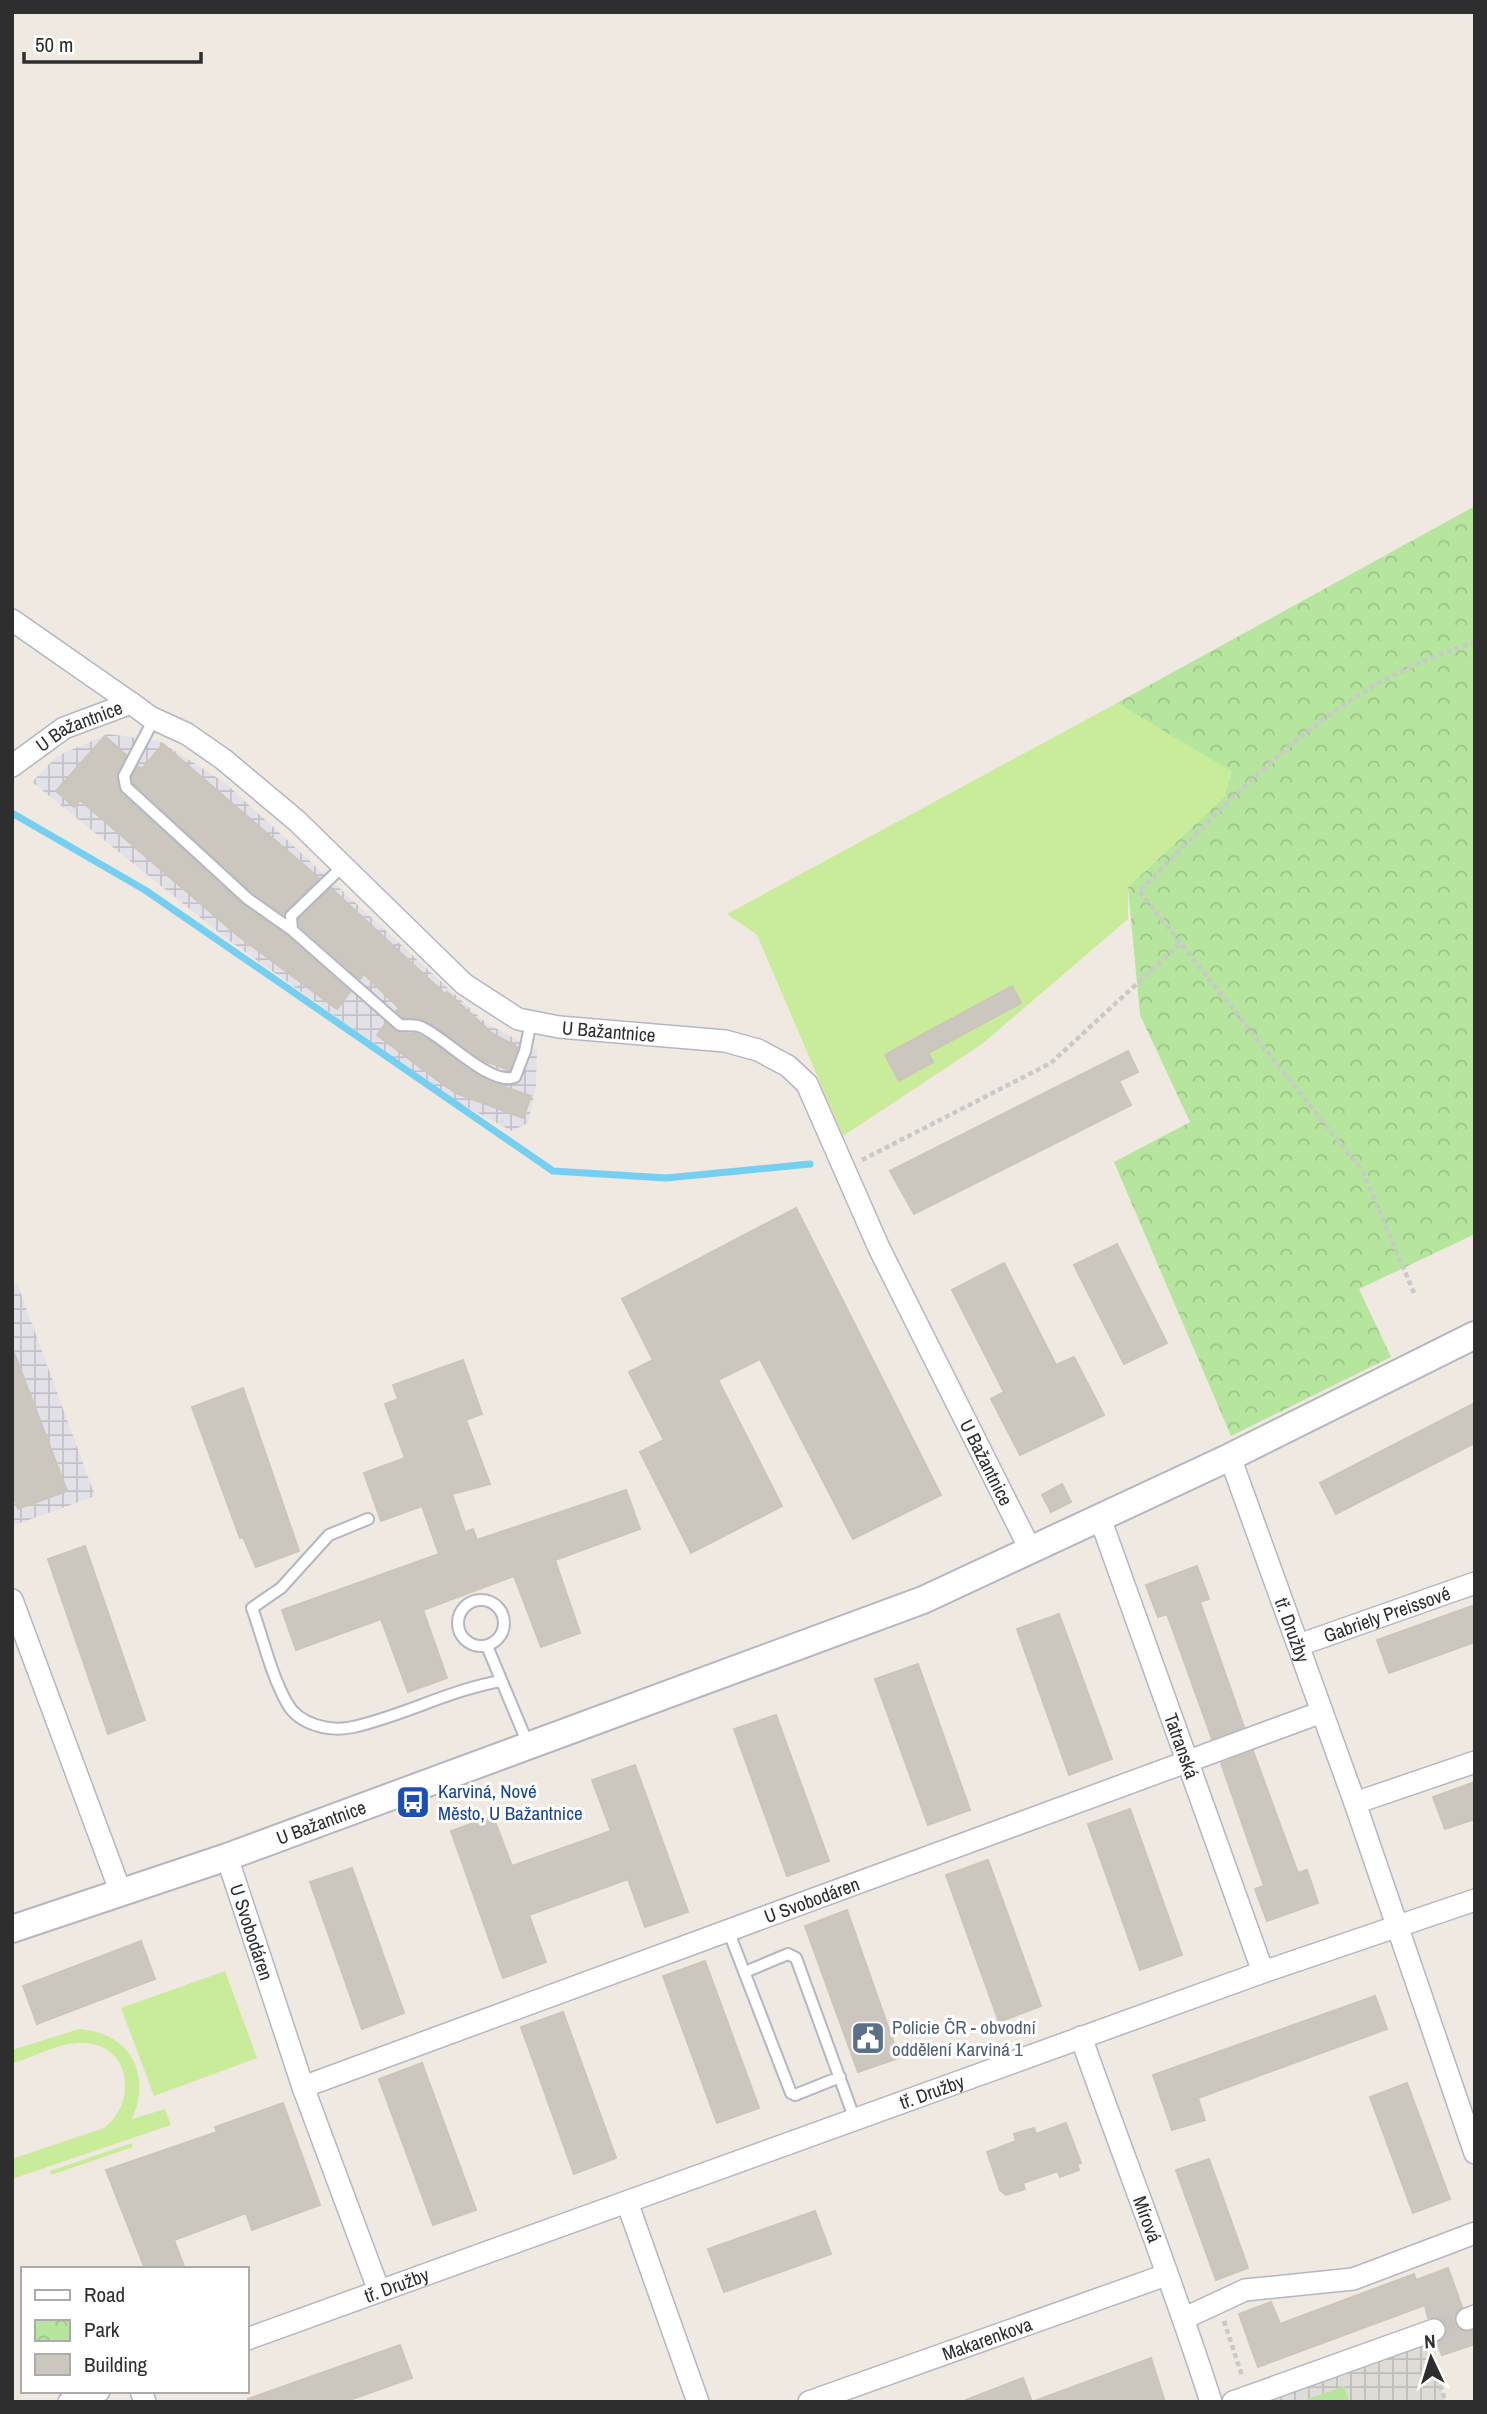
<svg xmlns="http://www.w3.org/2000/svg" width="1487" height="2414" font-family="'Archivo Narrow',sans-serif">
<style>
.industrial{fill:url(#industrial-grid)}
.grass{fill:url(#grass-tufts)}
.park{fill:url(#park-crowns)}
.pitch{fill:#c9ec9a}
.plaza{fill:url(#plaza-grid)}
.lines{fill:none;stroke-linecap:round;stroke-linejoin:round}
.stream{stroke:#75cff0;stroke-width:7}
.building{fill:#cbc7bf;stroke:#cbc5ba;stroke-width:2}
.minor-tunnel{stroke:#c8c4bd;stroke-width:21;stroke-dasharray:21 10;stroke-linecap:butt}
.service-casing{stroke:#b4b7c1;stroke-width:14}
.minor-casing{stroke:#b4b7c1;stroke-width:24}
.tertiary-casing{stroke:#b4b7c1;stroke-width:30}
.path{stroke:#c9c9c9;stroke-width:4.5;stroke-dasharray:5 3.5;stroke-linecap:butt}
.service{stroke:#fff;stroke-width:10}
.minor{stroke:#fff;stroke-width:21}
.tertiary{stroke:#fff;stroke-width:26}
.labels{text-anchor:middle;stroke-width:6;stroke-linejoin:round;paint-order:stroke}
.street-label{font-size:19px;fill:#2e2e2e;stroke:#fff}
.transit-label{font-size:19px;fill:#164399;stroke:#fff;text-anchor:start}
.service-label{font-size:19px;fill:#4e5e75;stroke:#fff;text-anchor:start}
</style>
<defs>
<pattern id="industrial-grid" width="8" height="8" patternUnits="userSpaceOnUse" patternTransform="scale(1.75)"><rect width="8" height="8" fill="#e3e1e8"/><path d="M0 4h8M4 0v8" fill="none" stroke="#c3c1c7"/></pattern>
<pattern id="grass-tufts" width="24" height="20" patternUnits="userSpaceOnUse" patternTransform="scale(1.75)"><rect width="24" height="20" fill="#b6e59e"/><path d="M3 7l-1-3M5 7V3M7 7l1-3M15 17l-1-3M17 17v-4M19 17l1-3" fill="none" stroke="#9dc588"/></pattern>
<pattern id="park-crowns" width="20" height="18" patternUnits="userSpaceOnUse" patternTransform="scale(1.75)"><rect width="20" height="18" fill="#b6e59e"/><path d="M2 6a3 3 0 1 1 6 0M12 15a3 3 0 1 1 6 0" fill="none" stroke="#9dc588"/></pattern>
<pattern id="plaza-grid" width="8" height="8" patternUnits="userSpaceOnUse" patternTransform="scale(1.75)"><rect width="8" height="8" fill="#dfdcd8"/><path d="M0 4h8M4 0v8" fill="none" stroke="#c0bdba"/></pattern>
</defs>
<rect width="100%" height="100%" fill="#efe9e1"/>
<path class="industrial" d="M108,734l51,7 65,41 262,241 51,27 -1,36 -8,37 -16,8 -60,-32 -225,-160 -195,-157 25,-26z
M17,1283l78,213 -83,30v-240z"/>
<path class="grass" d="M1344,2386l6,16h-52z"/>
<path class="park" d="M1475,506v728l-116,55 32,68 -160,79 -117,-274 76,-40 -50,-107 -12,-128 96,-90 7,-25 -114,-69z"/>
<path class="pitch" d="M1117,703l114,68 -7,26 -96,90v32l-146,125 -139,92 -86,-201 -30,-21z
M225,1971l32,87 -103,38 -33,-88z
M79,2029c51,4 73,44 53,90l33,-10 6,16 -159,54v-20l92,-31c33,-25 28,-82 -19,-85 -23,-2 -51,14 -73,21v-14z
M132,2143l1,4 -82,28 -1,-4z"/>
<path class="plaza" d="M1426,2344l20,58h-96l-6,-16 -46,16h-33z"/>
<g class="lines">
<path class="stream" d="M12,813l133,77 408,281 113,7 144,-14"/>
</g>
<path class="building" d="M105,736l21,19 -10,22 5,16 122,112 44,31 63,56 -13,17 -100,-74 -157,-135 -6,7 -18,-16z
M163,744l156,134 -36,36 -30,-21 -120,-110 -1,-6 6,-11 4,3z
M331,888l114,106 2,-2 46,42 25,13 -9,23 -24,-9 -60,-41 -22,-3 -7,-6 3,-3 -35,-34 -4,5 -60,-53 -1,-7z
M1012,986l9,17 -93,50 5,9 -34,19 -14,-26z
M386,1023l12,10 18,1 11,5 63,43 41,14 -8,22 -67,-25 -15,-10 -64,-48z
M1128,1051l10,21 -19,9 12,24 -217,109 -24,-43z
M796,1208l145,287 -88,44 -93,-180 -42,21 64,126 -91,47 -51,-101 24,-12 -35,-68 24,-12 -31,-61z
M1117,1244l50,99 -43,21 -50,-99z
M1004,1263l52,102 18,-8 30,58 -84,40 -29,-56 13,-7 -52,-102z
M12,1347l55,144 -49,18 -6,-17z
M463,1360l19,54 -16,6 24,64 -38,10 13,38 8,-3 4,11 149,-50 14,39 -85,31 25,73 -39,14 -27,-71 -91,34 24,68 -39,14 -27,-73 -85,31 -14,-40 157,-56 -17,-48 -41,15 -17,-48 41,-15 -20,-54 13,-5 -5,-14z
M243,1388l56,163 -43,16 -13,-30 -3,1 -48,-131z
M1475,1403v40l-139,71 -16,-31z
M1062,1484l9,18 -20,10 -9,-17z
M85,1546l60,174 -37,14 -60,-175z
M1197,1566l12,33 -9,3 44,125 -32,12 -45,-125 -9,3 -12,-32z
M1475,1605v37l-86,31 -12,-33z
M1059,1614l53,145 -43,16 -52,-146z
M918,1664l52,146 -42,15 -53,-146z
M776,1715l53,146 -42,15 -53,-147z
M1253,1751l45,122 9,-3 11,33 -51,18 -12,-32 9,-3 -43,-123z
M635,1765l53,147 -43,15 -17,-48 -99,36 17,47 -43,16 -52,-147 42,-15 19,50 99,-35 -19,-51z
M1475,1782v37l-30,10 -12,-32z
M1130,1809l52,146 -42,15 -52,-146z
M988,1860l53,146 -42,16 -53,-147z
M352,1868l52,145 -42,16 -52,-147z
M847,1910l52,148 -41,14 -53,-146z
M141,1941l14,38 -118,45 -14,-38z
M705,1961l54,147 -42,15 -54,-147z
M1375,1996l12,33 -189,69 7,22 -33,10 -19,-55z
M563,2012l53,146 -42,16 -53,-147z
M422,2063l54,147 -43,15 -54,-146z
M1407,2083l43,116 -37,14 -43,-116z
M283,2103l37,102 -68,25 -6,-17 -72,27 11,29h-40l-39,-99 111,-38 -2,-5z
M1066,2123l15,40 -4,1 2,6 -19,7 -2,-6 -35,12 2,6 -19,6 -6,-5 -13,-38 29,-11 -2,-7 20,-6 2,6z
M1209,2159l39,109 -32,12 -40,-110z
M815,2211l16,43 -107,38 -16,-43z
M1448,2268l14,39 -5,4 -2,12 4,6 13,2 3,13 -33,11 -5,-12 7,-5 2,-12 -9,-9 -9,1 -3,-13 -167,62 -19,-53 32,-12 9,22 134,-50 2,6z
M400,2345l12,33 -68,24h-95l-1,-3z
M1151,2358l14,44h-127l-1,-2z
M1023,2378l9,24h-66v-2z"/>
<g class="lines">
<path class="minor-tunnel" d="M1434,2330l33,-11"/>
<g class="service-casing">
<path id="service" d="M154,719l-30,57 2,11 122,112 44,31 108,95c7,1 15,-1 21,2 24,10 70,60 94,50l10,-26 6,-30
M292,930l-1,-14 52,-50
M368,1519l-39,16 -48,53 -29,20c11,30 19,67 35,95 12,22 43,29 66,24 50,-11 96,-37 148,-46
M458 1623a23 23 0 1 1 46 0a23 23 0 1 1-46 0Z
M487,1646l41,98
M728,1930l63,163 4,2 45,-18
M745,1972l43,-18 8,4 59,162"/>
</g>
<g class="minor-casing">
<g id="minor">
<path d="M12,620l119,83"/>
<path id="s1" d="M12,766l52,-38 67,-25 19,14 37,17 36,25 74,62 167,163 54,35 41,8 166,14 33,9 30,16 19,18 72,164 152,303"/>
<path id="s2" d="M1230,1457l125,346 120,350"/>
<path id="s3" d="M1100,1518l163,454"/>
<path d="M12,1600l109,293"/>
<path id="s4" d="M1299,1645l176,-62"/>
<path d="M1355,1803l120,-41"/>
<path id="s5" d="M227,1857l76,230 76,204"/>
<path id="s6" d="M1081,2037c43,122 91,242 130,365"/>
<path id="s7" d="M303,2087l1019,-375"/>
<path d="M627,2202l71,200"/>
<path d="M1185,2318l60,-28 108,-11 122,-46"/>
<path d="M1467,2319l8,-3"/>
<path id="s8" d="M247,2339l1016,-367 212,-72"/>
<path d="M141,2391l4,11"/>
<path d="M69,2402l30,-11"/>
<path id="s9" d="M809,2402l357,-127"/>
<path d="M1233,2402l201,-72"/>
</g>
</g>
<g class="tertiary-casing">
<g id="tertiary">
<path id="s10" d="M12,1929l215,-72 696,-257 307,-143 245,-122"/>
</g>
</g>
<path class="path" d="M862,1160l189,-97 131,-121
M1414,1293l-51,-121 -224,-281c83,-81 163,-174 271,-224 20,-10 43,-17 65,-25
M1224,2321l18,55
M1429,2353l17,49"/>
<use href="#service" class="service"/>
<use href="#minor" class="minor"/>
<use href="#tertiary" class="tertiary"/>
</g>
<defs>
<g id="bus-square" transform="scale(1.75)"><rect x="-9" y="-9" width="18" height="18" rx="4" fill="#1a4fb4" stroke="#fff"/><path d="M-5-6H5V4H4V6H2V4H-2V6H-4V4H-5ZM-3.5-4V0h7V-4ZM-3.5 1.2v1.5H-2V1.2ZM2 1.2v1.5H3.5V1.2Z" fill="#fff"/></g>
<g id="civic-square" transform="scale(1.75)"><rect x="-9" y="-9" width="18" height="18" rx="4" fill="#5c6f8a" stroke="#fff"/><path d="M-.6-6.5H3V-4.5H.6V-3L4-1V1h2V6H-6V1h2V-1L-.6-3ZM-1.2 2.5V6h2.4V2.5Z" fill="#fff"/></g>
</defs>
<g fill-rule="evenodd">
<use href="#bus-square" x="413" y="1802"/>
<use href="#civic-square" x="868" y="2038"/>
</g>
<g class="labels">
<g class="street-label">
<text dy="7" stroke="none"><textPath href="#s1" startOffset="79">U Bažantnice</textPath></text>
<text dy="7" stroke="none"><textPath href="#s1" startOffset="730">U Bažantnice</textPath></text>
<text dy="7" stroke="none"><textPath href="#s1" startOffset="1360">U Bažantnice</textPath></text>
<text dy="7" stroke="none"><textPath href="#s4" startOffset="93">Gabriely Preissové</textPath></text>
<text dy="7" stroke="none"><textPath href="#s2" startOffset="184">tř. Družby</textPath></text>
<text dy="7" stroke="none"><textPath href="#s3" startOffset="242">Tatranská</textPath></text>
<text dy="7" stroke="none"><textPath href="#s10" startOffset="327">U Bažantnice</textPath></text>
<text dy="7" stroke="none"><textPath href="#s7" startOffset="542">U Svobodáren</textPath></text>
<text dy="7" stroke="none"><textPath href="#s5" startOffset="79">U Svobodáren</textPath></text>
<text dy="7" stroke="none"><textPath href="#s8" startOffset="728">tř. Družby</textPath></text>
<text dy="7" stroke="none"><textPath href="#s6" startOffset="194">Mírová</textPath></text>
<text dy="7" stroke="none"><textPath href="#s8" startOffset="159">tř. Družby</textPath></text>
<text dy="7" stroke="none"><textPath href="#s9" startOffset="189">Makarenkova</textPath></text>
</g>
<g class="transit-label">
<text x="438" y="1798">Karviná, Nové<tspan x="438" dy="22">Město, U Bažantnice</tspan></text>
</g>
<g class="service-label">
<text x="892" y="2034">Policie ČR - obvodní<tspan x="892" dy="22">oddělení Karviná 1</tspan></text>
</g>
</g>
<rect width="1487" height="2414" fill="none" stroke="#2e2e2e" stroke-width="28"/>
<rect x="21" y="2267" width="228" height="126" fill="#ffffff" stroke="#ababab" stroke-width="2"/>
<rect x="35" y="2290" width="35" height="10" fill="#ffffff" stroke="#ababab" stroke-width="2"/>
<text x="84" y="2302" font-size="21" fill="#2e2e2e">Road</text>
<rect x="35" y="2320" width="35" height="21" fill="url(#park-crowns)" stroke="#ababab" stroke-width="2"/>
<text x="84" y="2337" font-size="21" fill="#2e2e2e">Park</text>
<rect x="35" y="2354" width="35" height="21" fill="#cbc7bf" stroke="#ababab" stroke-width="2"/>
<text x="84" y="2372" font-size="21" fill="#2e2e2e">Building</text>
<g transform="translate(1431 2358) rotate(356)" stroke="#ffffff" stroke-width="5" paint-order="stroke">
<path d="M0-5L12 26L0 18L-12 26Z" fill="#2e2e2e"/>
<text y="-10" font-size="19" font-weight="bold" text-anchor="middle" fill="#2e2e2e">N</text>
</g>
<path d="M24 52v10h177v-10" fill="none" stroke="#2e2e2e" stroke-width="3.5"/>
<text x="35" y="52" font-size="21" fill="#2e2e2e" stroke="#ffffff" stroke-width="5" paint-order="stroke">50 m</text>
</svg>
